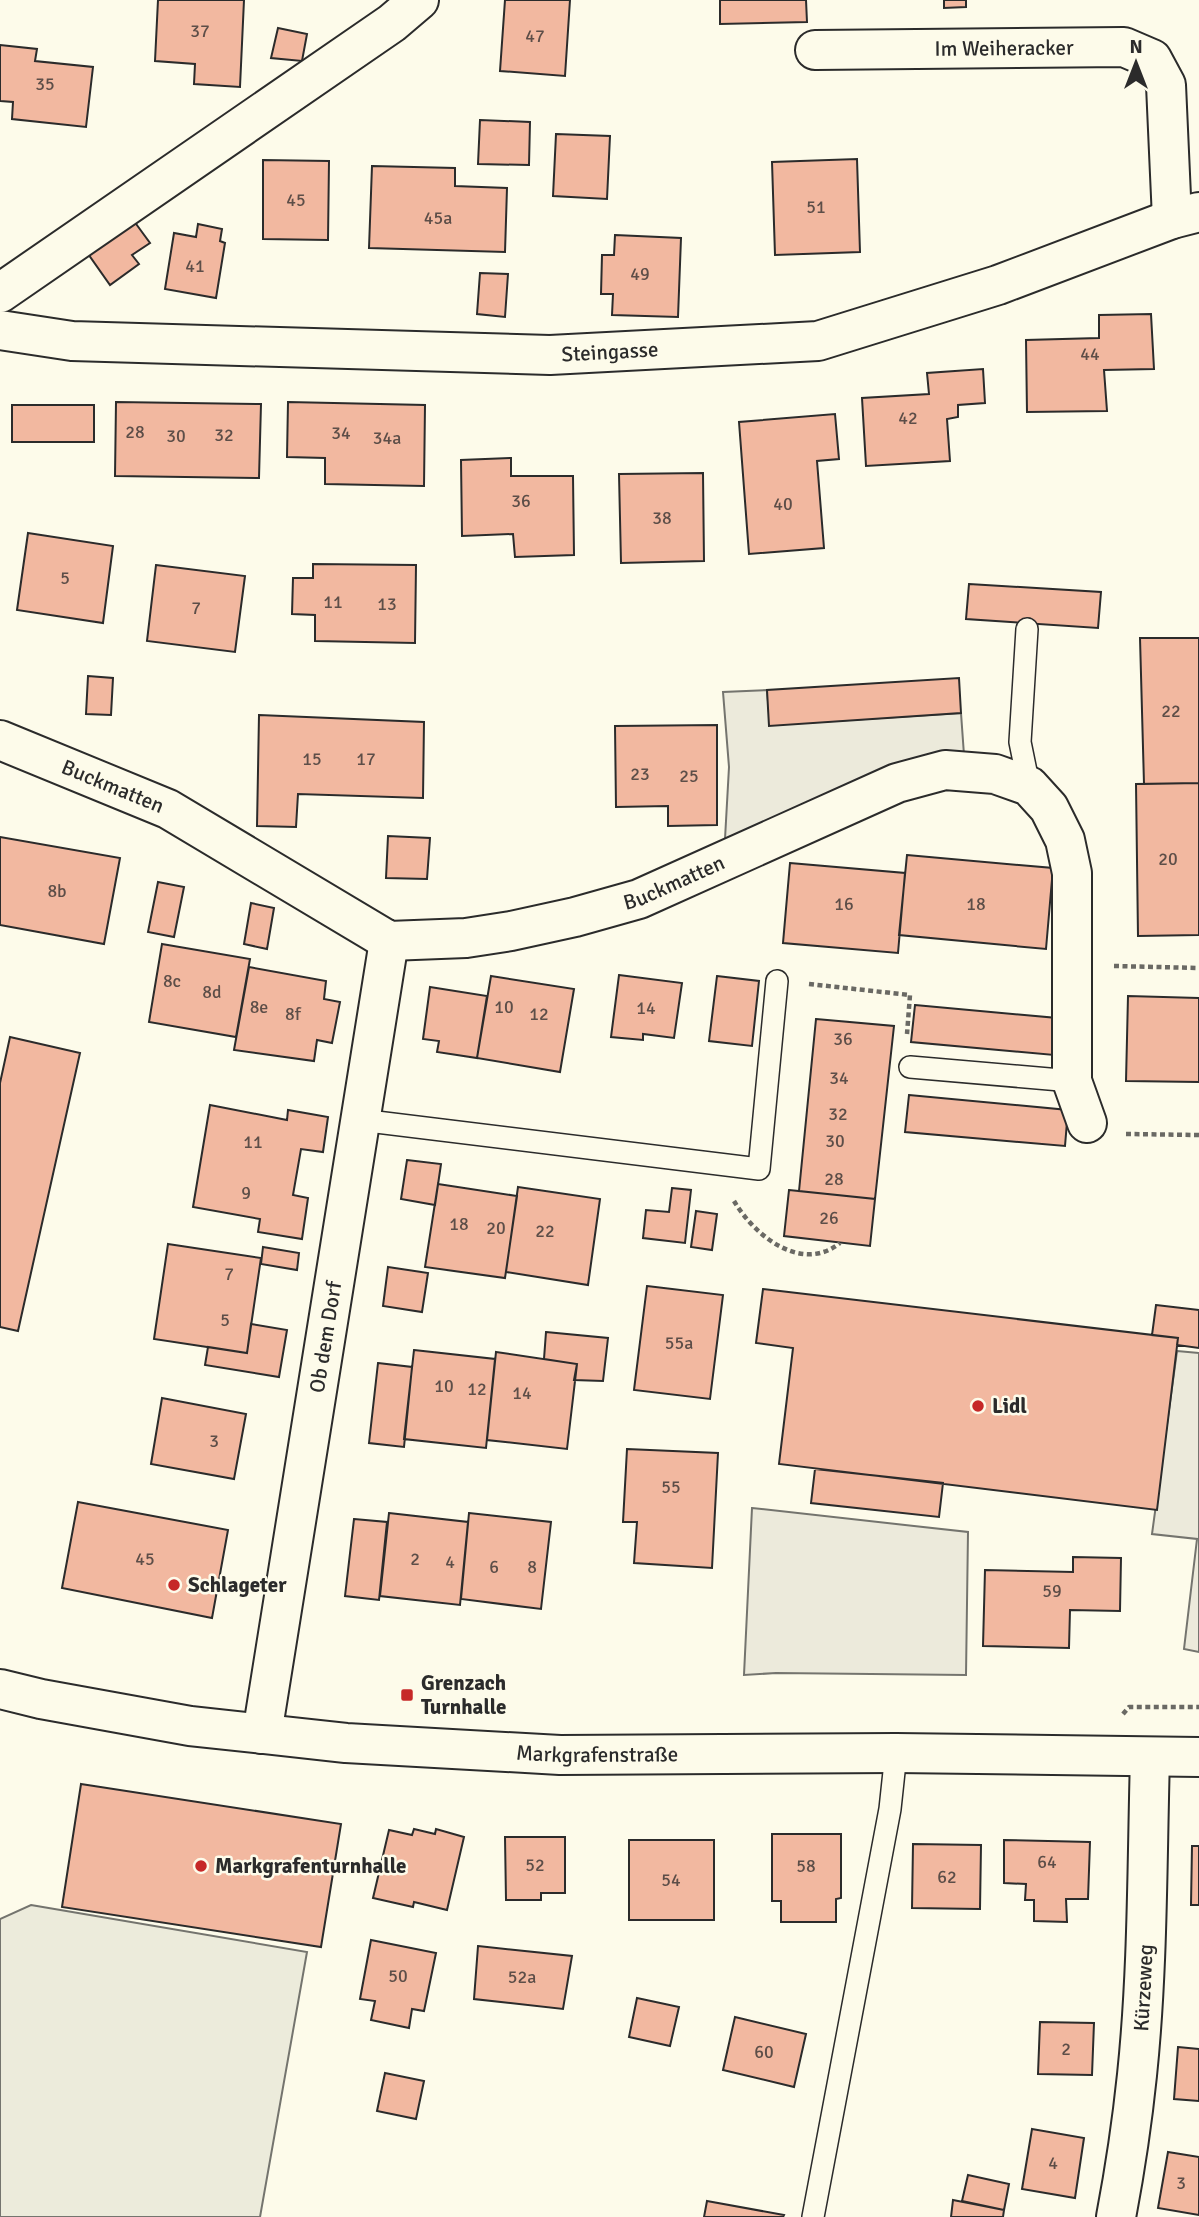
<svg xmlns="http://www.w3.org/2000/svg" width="1199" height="2217" font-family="Signika,sans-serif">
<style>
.green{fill:#ecebdb;stroke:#74746e;stroke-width:2}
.parking{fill:#eceadb;stroke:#74746e;stroke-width:2}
.building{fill:#f2b8a0;stroke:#2b2b2b;stroke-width:2}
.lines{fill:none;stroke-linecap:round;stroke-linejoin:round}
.service-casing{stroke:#2b2b2b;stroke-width:24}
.minor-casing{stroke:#2b2b2b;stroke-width:42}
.primary-casing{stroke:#2b2b2b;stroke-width:42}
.path{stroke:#6a6964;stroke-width:4.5;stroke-dasharray:5 3.5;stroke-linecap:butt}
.service{stroke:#fdfbea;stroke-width:21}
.minor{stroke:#fdfbea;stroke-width:38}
.primary{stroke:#fdfbea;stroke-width:38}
.poi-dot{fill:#c62828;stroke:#fdfbea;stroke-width:2.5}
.labels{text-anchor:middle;stroke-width:5;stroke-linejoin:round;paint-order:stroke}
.number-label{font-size:18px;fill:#5d4e48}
.street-label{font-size:21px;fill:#2b2b2b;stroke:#fdfbea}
.poi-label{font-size:21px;font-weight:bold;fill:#2b2b2b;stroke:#fdfbea;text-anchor:start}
</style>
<rect width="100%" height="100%" fill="#fdfbea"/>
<path class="green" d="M31,1905l276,47 -47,265h-260v-298z"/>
<path class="parking" d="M767,690l3,35 191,-12 3,42 -93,23 -146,61 4,-72 -6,-75z
M1177,1351l22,2v299l-15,-3 13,-110 -45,-5z
M752,1508l216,24 -2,143 -190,-2 -32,2z"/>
<path class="building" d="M158,0h86l-4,87 -46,-3 1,-20 -40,-3z
M505,0h65l-5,76 -65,-5z
M720,0h86l1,22 -87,2z
M944,0h22v7l-22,1z
M278,28l29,6 -5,27 -31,-3z
M0,45l37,4 -2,12 58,6 -7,60 -74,-8 1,-17 -13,-1z
M480,120l50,2 -1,43 -51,-1z
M556,134l54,2 -3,63 -54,-3z
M857,159l3,93 -85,3 -3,-93z
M263,160l66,1 -1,79 -65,-1z
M372,166l83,2v18l52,2 -2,64 -136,-4z
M131,217l19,26 -18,12 7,9 -29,21 -24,-34z
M198,224l24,5 -2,12 5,2 -9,55 -51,-9 9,-56 22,4z
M615,235l66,3 -3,79 -66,-2 1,-21h-12l1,-39h12z
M480,273l28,1 -3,43 -28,-3z
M1151,314l3,55 -50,1 3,41 -80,1 -1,-72 73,-2v-23z
M983,369l2,34 -27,2v12l-11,2 3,42 -84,5 -4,-68 67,-4 -2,-21z
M116,402l145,2 -2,74 -144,-2z
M288,402l137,3 -1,81 -99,-2v-26l-38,-1z
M12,405h82v37h-82z
M835,414l4,45 -22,2 7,87 -75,6 -10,-132z
M511,458v18h62l1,79 -59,2 -2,-23 -51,2 -1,-76z
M703,473l1,88 -83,2 -2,-89z
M28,533l85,13 -10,77 -86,-13z
M313,564l103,1 -1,78 -100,-2v-26l-23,-1 1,-36h20z
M156,565l89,11 -10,76 -88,-11z
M969,584l132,8 -3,36 -132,-9z
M1140,638h59v145l-55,1z
M88,676l25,2 -2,37 -25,-1z
M959,678l2,35 -192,13 -2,-36z
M259,715l165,7 -1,76 -125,-4 -2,33 -39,-1z
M717,725v100l-49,1v-20l-52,1 -1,-81z
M1199,783v152l-61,1 -2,-152z
M388,836l42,2 -3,41 -41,-1z
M0,837l120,21 -16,86 -104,-19z
M907,855l146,13 -7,81 -147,-14z
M790,863l115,10 -7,80 -115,-10z
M158,882l26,5 -10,50 -26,-5z
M251,903l23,5 -7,41 -23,-5z
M162,944l88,15 -14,78 -87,-15z
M249,967l77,14 -2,18 16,3 -8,41 -15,-3 -3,21 -80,-11z
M619,975l63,8 -8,55 -31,-4v6l-32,-3z
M491,976l83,13 -14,83 -83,-14z
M717,976l42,5 -7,65 -43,-5z
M430,987l57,9 -10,62 -40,-6 2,-11 -16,-2z
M1128,996l71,2v84l-73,-1z
M915,1005l142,13 -3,37 -143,-13z
M816,1019l78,7 -19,173 -76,-8z
M10,1037l70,16 -62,278 -18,-4v-244z
M909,1095l159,15 -3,36 -160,-14z
M210,1105l77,15 1,-10 40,7 -5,35 -22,-3 -8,46 15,3 -6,41 -44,-7 2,-13 -67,-12z
M407,1160l34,4 -6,41 -34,-6z
M438,1184l79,12 -12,82 -80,-11z
M518,1187l82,12 -12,86 -82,-13z
M672,1188l19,2 -6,53 -42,-5 3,-28 23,2z
M789,1190l86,9 -5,47 -86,-10z
M696,1211l21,3 -5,36 -21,-3z
M168,1244l93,14 -14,95 -93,-14z
M263,1247l36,6 -2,17 -36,-6z
M388,1267l40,6 -6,39 -39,-6z
M647,1286l76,9 -13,104 -76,-9z
M763,1289l415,49 -21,172 -378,-46 14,-116 -37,-5z
M1156,1305l43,5v38l-22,-3 1,-7 -26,-3z
M251,1324l36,6 -8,47 -74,-12 3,-18 39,6z
M546,1332l62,6 -5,43 -29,-1 3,-16 -33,-5z
M414,1350l81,9 -9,89 -82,-9z
M496,1352l81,12 -10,85 -80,-9z
M378,1363l34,4 -8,80 -35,-4z
M162,1398l84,16 -12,65 -83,-15z
M627,1449l91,4 -6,115 -78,-5 3,-41h-14z
M815,1469l128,14 -4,34 -128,-14z
M78,1502l150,28 -16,88 -150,-30z
M389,1513l79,9 -8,83 -80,-9z
M469,1513l82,9 -10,87 -80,-10z
M354,1519l33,3 -8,78 -34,-4z
M1073,1557l48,1 -1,53 -50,-1 -1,38 -86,-2 2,-76 88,2z
M81,1784l260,40 -20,123 -259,-40z
M414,1829l21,5 1,-5 28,8 -17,73 -33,-8 -1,5 -40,-9 16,-68 23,5z
M772,1834h69v64l-5,1v23h-55v-21h-9z
M505,1837h60v56h-24v7h-35z
M629,1840h85v80h-85z
M1004,1840l86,2 -2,57h-22l1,23 -33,-1v-21h-9l1,-16 -22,-1z
M913,1844l68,1 -1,64 -68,-1z
M1192,1846h7v59h-8z
M371,1940l65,13 -12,58 -12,-2 -3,19 -38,-8 4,-19 -15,-2z
M478,1946l94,10 -9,53 -89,-10z
M637,1998l42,9 -9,39 -41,-9z
M735,2017l71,17 -12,53 -71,-17z
M1040,2022l54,1 -2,52 -54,-1z
M1178,2047l21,2v52l-25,-2z
M385,2073l39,8 -8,38 -39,-8z
M1032,2129l52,9 -9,60 -53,-9z
M1168,2152l31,5v58l-41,-7z
M968,2175l41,9 -5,26 -42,-9z
M953,2200l51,10 -1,7h-52z
M707,2201l77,14 -1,2h-79z"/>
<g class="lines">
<g class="service-casing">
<path id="service" d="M1027,629l-7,113 9,44
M910,1067l162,14
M360,1120l399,49 18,-188
M813,2217l77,-408 6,-56"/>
</g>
<g class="minor-casing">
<g id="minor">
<path id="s1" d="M815,50l309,-3 28,12 14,26 6,134"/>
<path d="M0,293l392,-270 27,-23"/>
<path id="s2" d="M0,330l72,11 478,14 268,-14 180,-56 174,-66 27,-7"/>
<path id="s3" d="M0,740l168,69 221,132 77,-3 45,-7 64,-14 64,-18 258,-116 48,-13 50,4 34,12 20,22 16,32 7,33v208l15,42"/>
<path id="s4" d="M262,1734l127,-793"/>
<path id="s5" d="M1116,2217c9,-47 16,-94 21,-142 11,-105 10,-212 13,-318"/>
</g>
</g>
<g class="primary-casing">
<g id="primary">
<path id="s6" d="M0,1689l41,10 149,27 156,17 214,12 336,-2 303,4"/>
</g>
</g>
<path class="path" d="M1114,966l85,2
M809,984l101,11 -3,39
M1126,1134l73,1
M734,1201c20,34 67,73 106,42
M1123,1714l6,-7h70"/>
<use href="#service" class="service"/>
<use href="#minor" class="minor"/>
<use href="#primary" class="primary"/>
</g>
<g class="poi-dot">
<circle cx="978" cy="1406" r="7"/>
<circle cx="174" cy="1585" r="7"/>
<rect x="400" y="1688" width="14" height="14" rx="3.5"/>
<circle cx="201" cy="1866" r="7"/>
</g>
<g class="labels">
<g class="number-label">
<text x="200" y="37">37</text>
<text x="535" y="42">47</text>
<text x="45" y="90">35</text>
<text x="296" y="206">45</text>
<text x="816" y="213">51</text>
<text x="438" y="224">45a</text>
<text x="195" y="272">41</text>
<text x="640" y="280">49</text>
<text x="1090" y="360">44</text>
<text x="908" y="424">42</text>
<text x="135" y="438">28</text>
<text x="341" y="439">34</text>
<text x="224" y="441">32</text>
<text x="176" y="442">30</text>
<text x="387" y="444">34a</text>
<text x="521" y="507">36</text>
<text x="783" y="510">40</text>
<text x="662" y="524">38</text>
<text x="65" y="584">5</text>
<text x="333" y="608">11</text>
<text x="387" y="610">13</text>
<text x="196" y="614">7</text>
<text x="1171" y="717">22</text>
<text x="312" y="765">15</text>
<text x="366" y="765">17</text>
<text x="640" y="780">23</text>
<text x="689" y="782">25</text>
<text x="1168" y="865">20</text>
<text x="57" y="897">8b</text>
<text x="844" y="910">16</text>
<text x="976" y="910">18</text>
<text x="172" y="987">8c</text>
<text x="212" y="998">8d</text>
<text x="259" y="1013">8e</text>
<text x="504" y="1013">10</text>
<text x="646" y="1014">14</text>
<text x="293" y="1020">8f</text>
<text x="539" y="1020">12</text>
<text x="843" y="1045">36</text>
<text x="839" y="1084">34</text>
<text x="838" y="1120">32</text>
<text x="835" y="1147">30</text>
<text x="253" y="1148">11</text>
<text x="834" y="1185">28</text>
<text x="246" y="1199">9</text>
<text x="829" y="1224">26</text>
<text x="459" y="1230">18</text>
<text x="496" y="1234">20</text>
<text x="545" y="1237">22</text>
<text x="229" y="1280">7</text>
<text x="225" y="1326">5</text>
<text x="679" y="1349">55a</text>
<text x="444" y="1392">10</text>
<text x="477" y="1395">12</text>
<text x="522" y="1399">14</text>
<text x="214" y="1447">3</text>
<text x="671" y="1493">55</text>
<text x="145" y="1565">45</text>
<text x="415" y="1565">2</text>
<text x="450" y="1568">4</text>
<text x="494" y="1573">6</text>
<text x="532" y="1573">8</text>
<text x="1052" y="1597">59</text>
<text x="1047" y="1868">64</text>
<text x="535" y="1871">52</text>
<text x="806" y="1872">58</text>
<text x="947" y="1883">62</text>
<text x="671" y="1886">54</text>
<text x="398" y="1982">50</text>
<text x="522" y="1983">52a</text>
<text x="1066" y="2055">2</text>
<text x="764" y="2058">60</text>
<text x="1053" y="2169">4</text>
<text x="1181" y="2189">3</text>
</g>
<g class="street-label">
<text dy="7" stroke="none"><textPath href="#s1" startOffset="189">Im Weiheracker</textPath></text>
<text dy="7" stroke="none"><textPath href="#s2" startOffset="611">Steingasse</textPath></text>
<text dy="7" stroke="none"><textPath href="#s3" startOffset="122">Buckmatten</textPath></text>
<text dy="7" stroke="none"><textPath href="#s3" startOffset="732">Buckmatten</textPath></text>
<text dy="7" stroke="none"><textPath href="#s4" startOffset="402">Ob dem Dorf</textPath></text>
<text dy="7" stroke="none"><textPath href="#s6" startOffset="602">Markgrafenstraße</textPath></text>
<text dy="7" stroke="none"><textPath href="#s5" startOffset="231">Kürzeweg</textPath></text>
</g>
<g class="poi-label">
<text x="992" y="1413">Lidl</text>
<text x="188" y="1592">Schlageter</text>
<text x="421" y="1690">Grenzach<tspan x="421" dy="24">Turnhalle</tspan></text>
<text x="215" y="1873">Markgrafenturnhalle</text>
</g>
</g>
<g transform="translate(1136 63)" stroke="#fdfbea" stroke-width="5" paint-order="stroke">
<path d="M0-5L12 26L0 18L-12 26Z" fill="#2b2b2b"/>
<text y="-10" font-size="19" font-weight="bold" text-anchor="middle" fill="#2b2b2b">N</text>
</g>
</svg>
